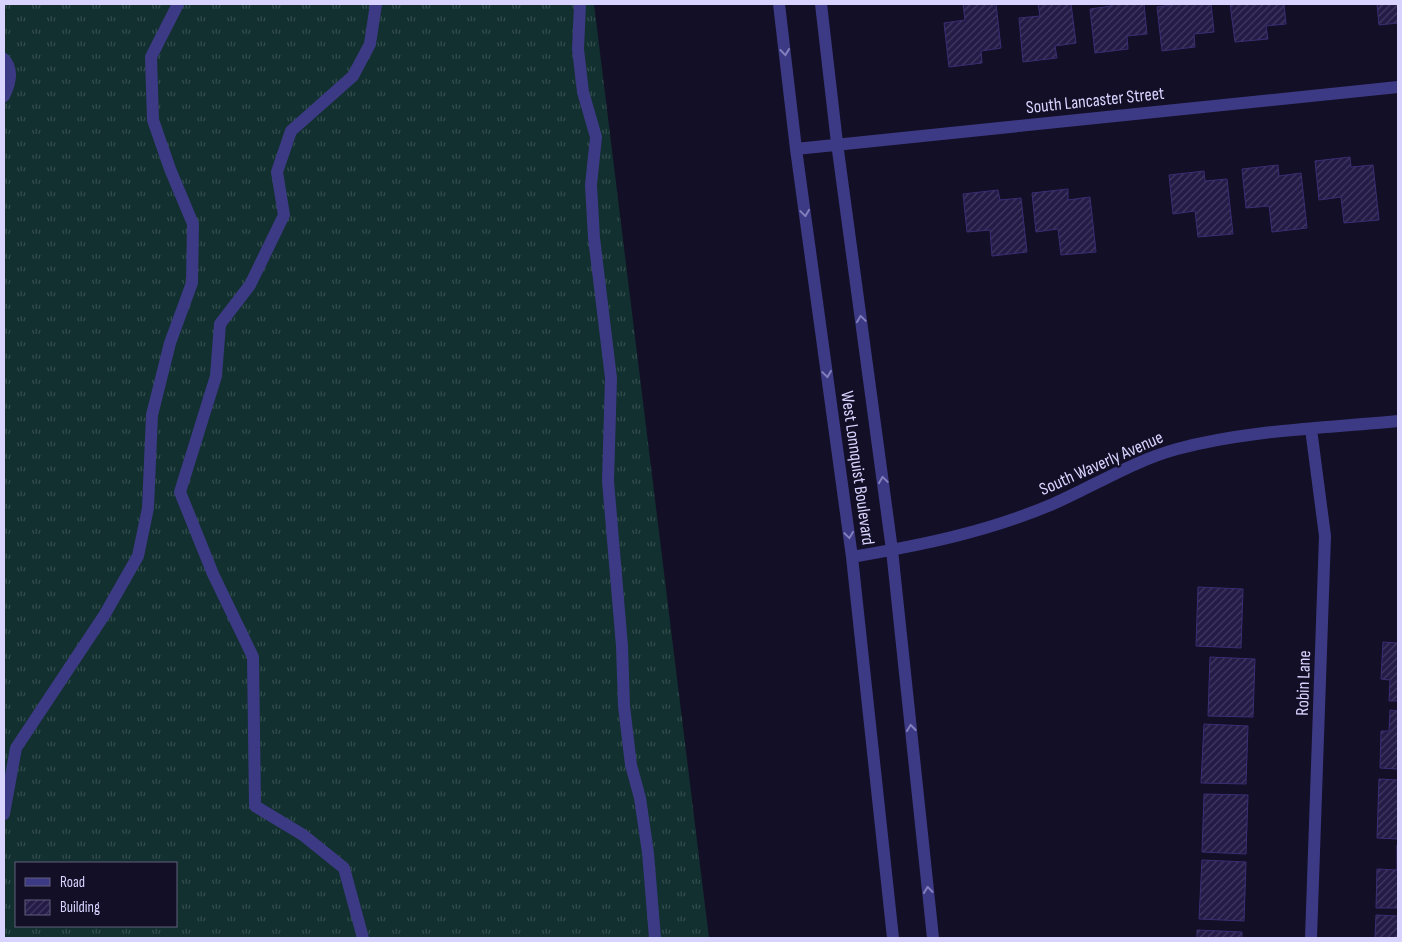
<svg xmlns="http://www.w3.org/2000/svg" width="1402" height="942" font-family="'Sofia Sans Condensed',sans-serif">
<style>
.grass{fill:url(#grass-tufts);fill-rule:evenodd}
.building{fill:url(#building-hatch);stroke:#3b2d73}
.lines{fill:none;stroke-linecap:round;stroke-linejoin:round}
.minor{stroke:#3d3a85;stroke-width:12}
.oneway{stroke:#837fbc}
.labels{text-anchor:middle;stroke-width:4.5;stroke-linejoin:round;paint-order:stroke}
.street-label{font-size:18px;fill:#d9d4ff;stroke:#130f26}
</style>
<defs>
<pattern id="grass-tufts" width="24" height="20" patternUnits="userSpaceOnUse" patternTransform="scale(1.25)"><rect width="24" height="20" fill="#12302f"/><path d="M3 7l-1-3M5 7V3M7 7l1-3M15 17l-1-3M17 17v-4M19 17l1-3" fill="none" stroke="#344d4e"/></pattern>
<pattern id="building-hatch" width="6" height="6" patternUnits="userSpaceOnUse" patternTransform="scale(1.25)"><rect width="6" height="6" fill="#241b47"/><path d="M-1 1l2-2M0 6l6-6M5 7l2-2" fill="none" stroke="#433b63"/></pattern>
</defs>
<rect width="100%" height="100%" fill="#130f26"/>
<path class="grass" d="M4,4h590l115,934h-705zM16,863h160v63h-160z"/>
<path class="building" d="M963,4h33l5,44 -20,3 1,12 -33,4 -5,-44 21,-3z
M1038,4h33l5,39 -21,3 2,12 -34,4 -4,-44 21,-2z
M1111,4h33l3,30 -20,2 1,13 -33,4 -5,-44 21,-3z
M1178,4h33l3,28 -20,2 1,13 -33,4 -5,-44z
M1230,4h54l2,20 -20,2 2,13 -33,3z
M1377,4h21v19l-19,2z
M1350,157l1,10 22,-2 6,55 -35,3 -3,-26 -22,3 -4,-39z
M1278,165l1,11 22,-3 6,55 -35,4 -3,-26 -23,2 -4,-39z
M1204,171l1,10 22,-2 6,55 -35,3 -3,-26 -22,3 -4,-39z
M1068,189v11l22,-3 6,55 -35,3 -3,-26 -22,3 -4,-39z
M998,190l2,10 21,-2 6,54 -35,4 -2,-26 -23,2 -4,-38z
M1198,587l45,2 -2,59 -45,-2z
M1383,642l15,1v58h-9l1,-21 -9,-1z
M1210,657l45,2 -2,58 -45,-1z
M1390,710l8,1v58l-18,-1 1,-37h8z
M1204,724l44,2 -2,58 -45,-1z
M1379,779l19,1v59l-21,-1z
M1204,794l44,1 -2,59 -44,-2z
M1397,845l1,63h-22l1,-39 20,1z
M1202,860l44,2 -2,59 -45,-2z
M1376,915l22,1v22h-23z
M1197,930l45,2v6h-45z"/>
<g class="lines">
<path class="minor" d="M580,4l-2,45 5,43 13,45 -5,48 3,53 17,140 -3,103 14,165 2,60 7,59 9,33 8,55 7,85
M779,4l17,145 56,408 41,381
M821,4l16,139 55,407 41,388
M4,59c10,11 6,25 0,37
M796,149l602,-62
M1311,429l14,107 -14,402
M852,557c70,-12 135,-25 201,-53 41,-18 80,-43 124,-55 70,-19 149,-21 221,-28
M4,814l12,-66 89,-134 33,-58 10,-48 4,-93 18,-72 22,-60 1,-59 -23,-55 -17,-49 -2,-63 27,-53
M363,938l-19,-70 -41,-33 -48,-29 -2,-149 -40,-83 -33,-82 36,-116 4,-52 30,-39 34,-70 -7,-43 14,-41 62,-55 17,-32 6,-40"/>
</g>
<defs><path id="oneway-chevron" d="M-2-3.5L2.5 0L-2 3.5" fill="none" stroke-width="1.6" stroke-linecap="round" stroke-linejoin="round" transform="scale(1.25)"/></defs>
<g class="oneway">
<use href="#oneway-chevron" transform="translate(785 52) rotate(84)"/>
<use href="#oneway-chevron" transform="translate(805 213) rotate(82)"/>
<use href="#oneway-chevron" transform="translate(861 319) rotate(-98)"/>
<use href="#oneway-chevron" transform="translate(827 374) rotate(82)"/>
<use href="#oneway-chevron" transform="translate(883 480) rotate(-98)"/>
<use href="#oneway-chevron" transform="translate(849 535) rotate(82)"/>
<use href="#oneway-chevron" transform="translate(911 728) rotate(-96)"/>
<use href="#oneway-chevron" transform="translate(928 890) rotate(-96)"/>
</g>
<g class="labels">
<g class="street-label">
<text transform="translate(1095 100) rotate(-6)" y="6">South Lancaster Street</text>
<text transform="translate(1101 463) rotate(-24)" y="6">South Waverly Avenue</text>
<text transform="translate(858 468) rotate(82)" y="6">West Lonnquist Boulevard</text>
<text transform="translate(1303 683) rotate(-88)" y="6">Robin Lane</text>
</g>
</g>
<rect width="1402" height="942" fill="none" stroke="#d9d4ff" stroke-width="10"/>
<rect x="15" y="862" width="162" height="65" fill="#130f26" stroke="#625e7d"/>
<rect x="25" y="878" width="25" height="8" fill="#3d3a85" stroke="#625e7d"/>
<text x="60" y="887" font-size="15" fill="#d9d4ff">Road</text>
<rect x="25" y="900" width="25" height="15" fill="url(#building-hatch)" stroke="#625e7d"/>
<text x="60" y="912" font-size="15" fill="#d9d4ff">Building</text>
</svg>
